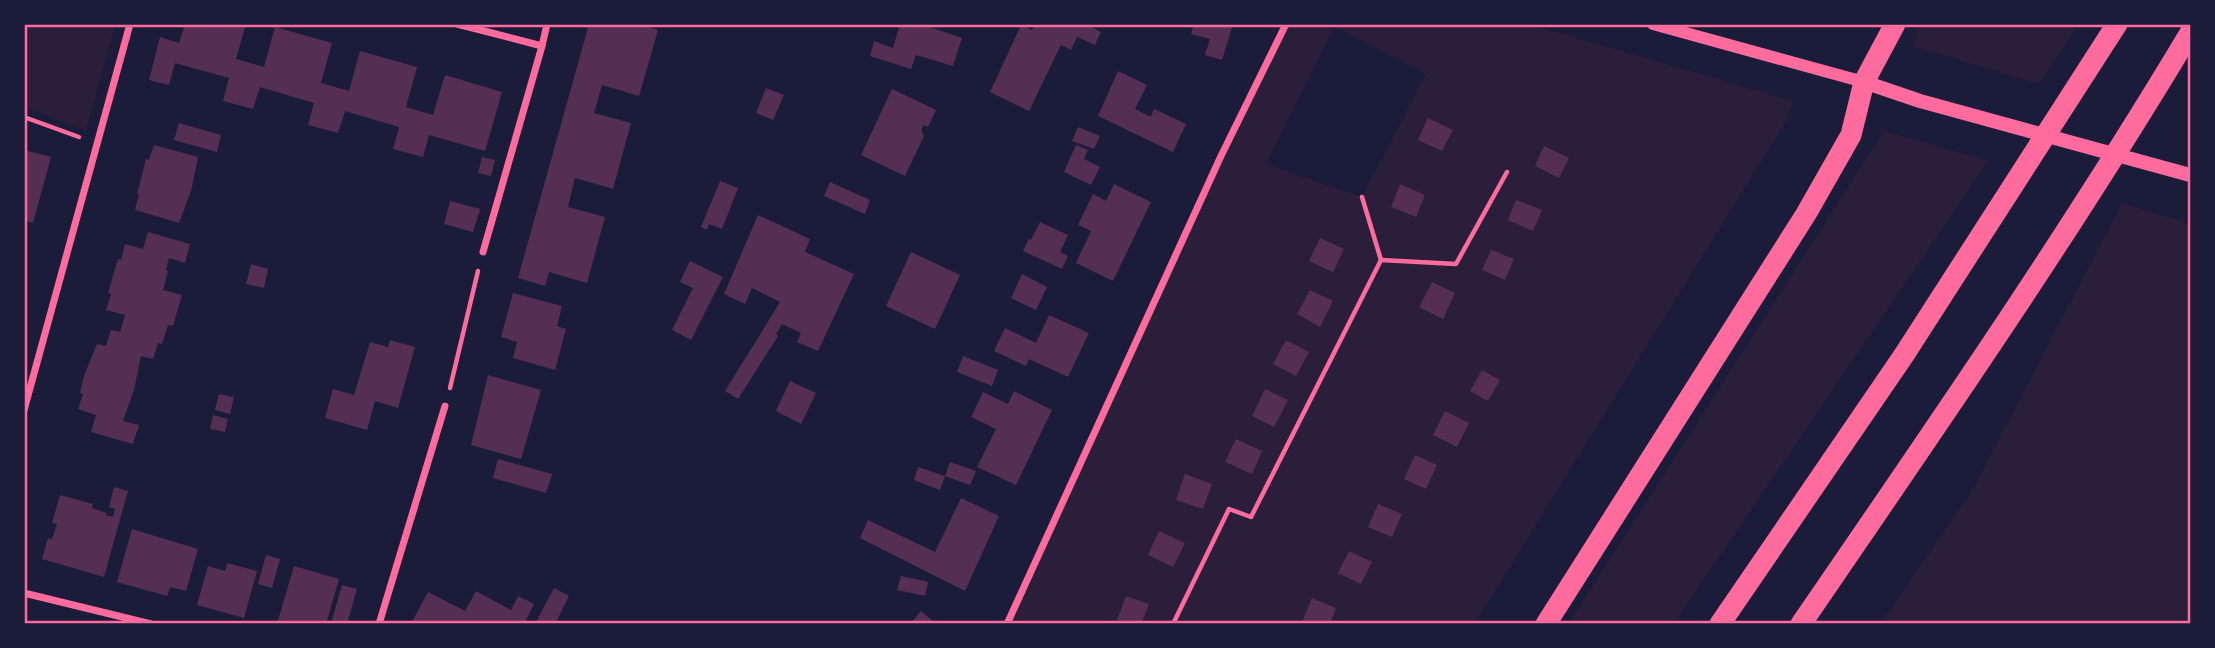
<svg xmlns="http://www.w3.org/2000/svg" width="2215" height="648" font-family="Cabin,sans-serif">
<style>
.green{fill:#2a1e3b;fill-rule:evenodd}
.building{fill:#542f53}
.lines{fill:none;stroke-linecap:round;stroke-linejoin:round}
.path{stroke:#ff6b9d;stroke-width:4.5}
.minor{stroke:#ff6b9d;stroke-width:7}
.tertiary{stroke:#ff6b9d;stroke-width:12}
.secondary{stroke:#ff6b9d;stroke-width:14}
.motorway{stroke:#ff6b9d;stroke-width:21}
.neatline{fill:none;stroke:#ff6b9d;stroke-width:2.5}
</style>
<rect width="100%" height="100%" fill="#1b1b3a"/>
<g class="green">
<path d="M24,25H115L86,131L25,107Z"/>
<path d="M1286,25H1532L1793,101L1786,121L1475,623L1007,624ZM1334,26L1426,74L1362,197L1266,164Z"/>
<path d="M1920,25V24L2078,25L2039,84L1913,46Z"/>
<path d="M1884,131L1988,161L1674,623H1569Z"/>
<path d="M2122,203L2190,224V623H1881L1973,489Z"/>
</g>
<g class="building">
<path d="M185,24H246L236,59L264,67L275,27L332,43L321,83L349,91L360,51L417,67L406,107L433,115L445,75L502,92L485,151L429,135L423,157L393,149L399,127L345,111L338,133L308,125L314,103L260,87L253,109L223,101L229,78L175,63L169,85L149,80L160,37L179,43Z"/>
<path d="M589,24H639L658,30L639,96L602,85L594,113L631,123L613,189L575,178L568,207L605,217L587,283L549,272L545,286L518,278Z"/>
<path d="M900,24H920L962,38L953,66L916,55L911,69L870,56L874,41L893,48Z"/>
<path d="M1035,24H1086L1101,32L1095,45L1077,37L1071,50L1061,45L1029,111L990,92L1021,25L1032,30Z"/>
<path d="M1194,24H1233L1222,60L1205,55L1210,39L1191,34Z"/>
<path d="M1118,71L1147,85L1135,109L1151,117L1154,109L1186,124L1173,152L1098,116Z"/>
<path d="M766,88L784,95L773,120L756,113Z"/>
<path d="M892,89L936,110L928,127L924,125L921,130L924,136L905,176L861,155Z"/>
<path d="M1428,118L1453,130L1442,151L1418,140Z"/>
<path d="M179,123L221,135L217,152L174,140Z"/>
<path d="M1078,127L1100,136L1094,149L1072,141Z"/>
<path d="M154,145L198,157L191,191L179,223L135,210L139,194H137L146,159L149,160Z"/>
<path d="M1076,145L1088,150L1084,159L1100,167L1091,185L1064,172Z"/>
<path d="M1544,146L1569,158L1559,178L1535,166Z"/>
<path d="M24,150L51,157L33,223L24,220Z"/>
<path d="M482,157L495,160L491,176L478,173Z"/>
<path d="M720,181L738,188L722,229L709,224L707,230L701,227Z"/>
<path d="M830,182L870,200L865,214L824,196Z"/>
<path d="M1114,184L1151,202L1113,281L1076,263L1091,231L1078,225L1093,194L1106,201Z"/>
<path d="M1400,184L1425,195L1416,217L1391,207Z"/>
<path d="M1516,200L1542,210L1533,231L1508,220Z"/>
<path d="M450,201L480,209L473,232L444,224Z"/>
<path d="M758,215L810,239L805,252L854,274L818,351L797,342L801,333L782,324L776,334L778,336L738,399L725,391L780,302L752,288L745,304L724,294Z"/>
<path d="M1040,222L1068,235L1060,252L1068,256L1062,269L1023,251L1029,238L1031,240Z"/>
<path d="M148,232L190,244L185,263L169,258L166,270L168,271L163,290L182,295L173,326L168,325L162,344L158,343L153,359L141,356L134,390L123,421L139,425L133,444L91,432L96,415L78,409L83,394L80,393L84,376L97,344L106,346L111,330L120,332L125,315L106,310L111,294L108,293L118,259L121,260L125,244L143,249Z"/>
<path d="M1320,238L1344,249L1333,272L1309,261Z"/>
<path d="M1491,250L1514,259L1505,280L1482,270Z"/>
<path d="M911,252L960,275L935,329L886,306Z"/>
<path d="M690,261L723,277L691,340L672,330L693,288L680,282Z"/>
<path d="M251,264L268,269L264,288L246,284Z"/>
<path d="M1022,274L1047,287L1036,310L1011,298Z"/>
<path d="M1432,282L1455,293L1443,319L1419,307Z"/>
<path d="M1310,290L1333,301L1320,327L1297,314Z"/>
<path d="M513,293L562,306L557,326L566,329L555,370L513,358L517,342L501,337Z"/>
<path d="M1049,315L1089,333L1068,377L1029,359L1026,366L994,351L1005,328L1036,343Z"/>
<path d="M390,340L415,347L398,408L375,401L367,430L325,418L333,389L354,395L370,342L388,347Z"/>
<path d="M1286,340L1309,352L1296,376L1273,364Z"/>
<path d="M963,356L998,370L992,386L957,372Z"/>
<path d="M1482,370L1500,380L1488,401L1470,391Z"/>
<path d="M488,375L541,390L521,459L471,445Z"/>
<path d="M790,381L816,393L801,424L776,411Z"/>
<path d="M1265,389L1288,400L1274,427L1252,416Z"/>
<path d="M1014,391L1052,410L1016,485L977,467L996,429L971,417L983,392L1008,404Z"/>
<path d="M219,394L234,397L230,414L215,410Z"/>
<path d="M1445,411L1469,423L1457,447L1433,435Z"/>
<path d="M213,415L228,419L225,432L210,429Z"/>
<path d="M1236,439L1262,451L1252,474L1225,462Z"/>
<path d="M1415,455L1437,465L1426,489L1404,479Z"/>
<path d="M498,459L552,474L546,493L493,478Z"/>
<path d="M950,462L976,471L970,485L945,476Z"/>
<path d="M918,467L945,476L940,490L914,480Z"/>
<path d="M1185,474L1212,484L1203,509L1176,500Z"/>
<path d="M114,487L128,491L104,577L42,559L48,538L52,539L57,524L52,523L60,495L93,504L92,508L107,513L106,515L113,517L115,509L109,507Z"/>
<path d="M961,498L999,516L965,591L860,538L868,520L935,552Z"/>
<path d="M1378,504L1402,514L1392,537L1368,527Z"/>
<path d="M132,529L198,549L186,591L170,587L167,596L117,582Z"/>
<path d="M1159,531L1185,543L1173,567L1148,555Z"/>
<path d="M1349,551L1372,562L1361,584L1338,573Z"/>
<path d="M266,555L280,559L272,588L258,584Z"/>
<path d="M227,563L257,571L244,618L197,605L208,566L225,571Z"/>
<path d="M294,566L339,579L326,624H277Z"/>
<path d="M901,576L928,582L925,596L897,590Z"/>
<path d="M342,585L357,589L347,624L332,620Z"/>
<path d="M554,588L569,596L555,624H535Z"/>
<path d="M476,591L511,610L518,596L534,604L524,624H411L428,592L465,611Z"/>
<path d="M1126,596L1149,604L1141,624H1127L1117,620Z"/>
<path d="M1312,598L1336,608L1330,624L1302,622Z"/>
<path d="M921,611L934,622L933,624H910Z"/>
</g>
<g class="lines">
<g class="path">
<path d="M24,117L79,137"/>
<path d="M1381,260L1456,264L1507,172"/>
<path d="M450,388L478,271"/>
<path d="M1173,624L1229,509L1251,517L1381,260L1362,197"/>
</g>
<g class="minor">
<path d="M457,24L542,46L483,252"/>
<path d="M542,46L547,24"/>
<path d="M24,410L130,24"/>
<path d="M24,593L151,624"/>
<path d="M379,624L445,406"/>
<path d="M1007,624L1221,156L1286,24"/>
</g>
<path class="tertiary" d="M1653,24L1864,82"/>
<path class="secondary" d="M1864,82L1920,101L2190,175"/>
<g class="motorway">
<path d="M1546,624L1806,214L1851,135L1864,82L1895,24"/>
<path d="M1720,624L1904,355L2117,24"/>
<path d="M1801,624C1934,430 2069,235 2190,33"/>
</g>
</g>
<rect width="2215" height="648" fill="none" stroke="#1b1b3a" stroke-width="52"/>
<rect x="26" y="26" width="2163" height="596" class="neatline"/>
</svg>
